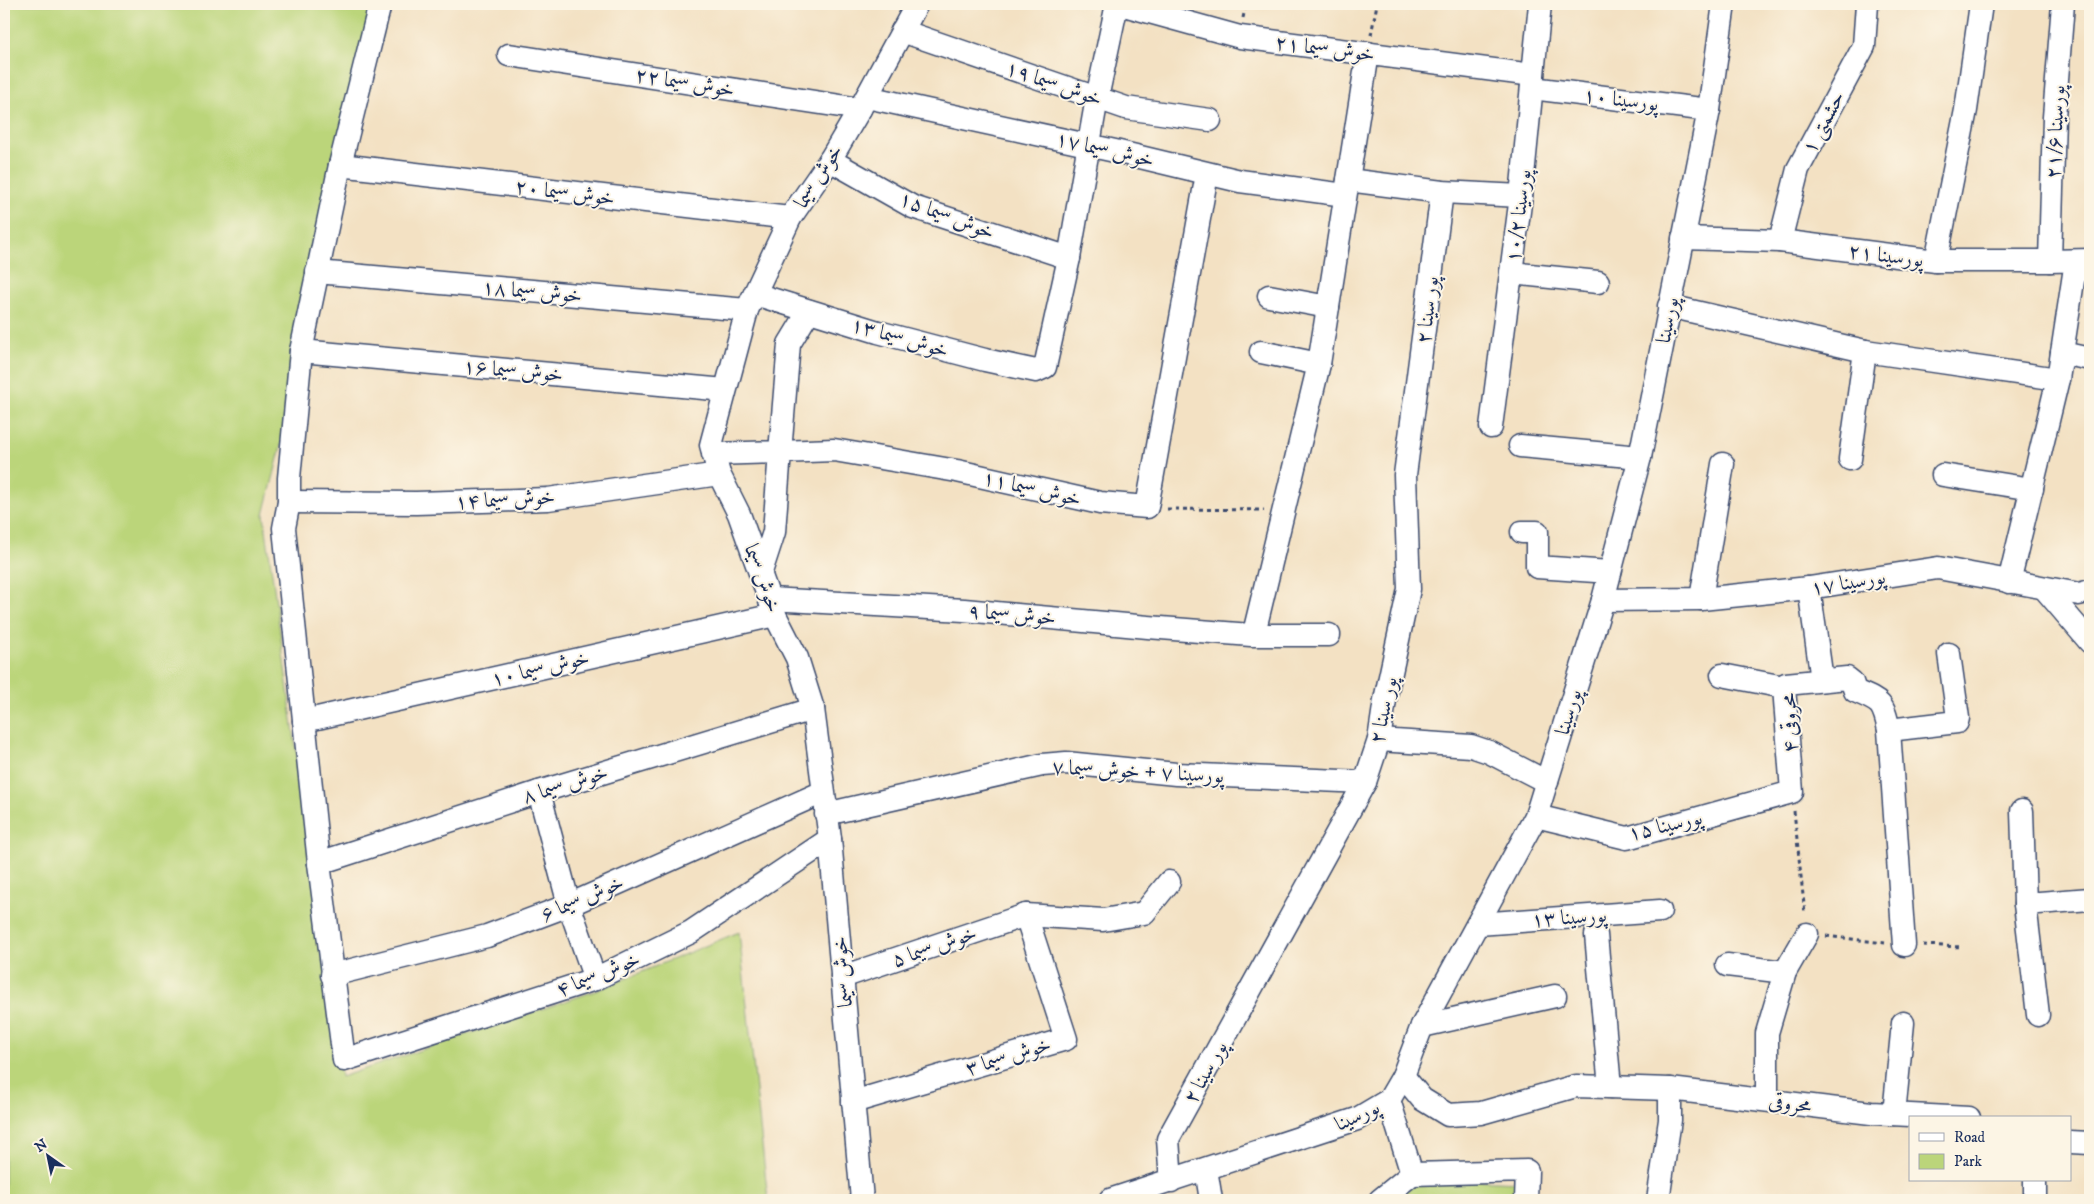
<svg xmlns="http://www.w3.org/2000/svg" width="2094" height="1204" font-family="'IM FELL DW Pica',Amiri,serif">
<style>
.green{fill:#bbd57a;stroke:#6b826c}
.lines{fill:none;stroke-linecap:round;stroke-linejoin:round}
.minor-casing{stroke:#3b4a6d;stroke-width:25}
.path{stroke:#3b4a6d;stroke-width:3;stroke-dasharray:4 4;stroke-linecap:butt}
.minor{stroke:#fff;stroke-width:22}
.labels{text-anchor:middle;stroke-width:4;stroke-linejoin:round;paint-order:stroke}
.street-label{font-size:21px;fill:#1b2f5e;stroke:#fcf5e5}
</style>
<rect width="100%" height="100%" fill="#fcf5e5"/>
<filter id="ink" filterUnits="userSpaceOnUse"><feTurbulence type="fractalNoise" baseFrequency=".02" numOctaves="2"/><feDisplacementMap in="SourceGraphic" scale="10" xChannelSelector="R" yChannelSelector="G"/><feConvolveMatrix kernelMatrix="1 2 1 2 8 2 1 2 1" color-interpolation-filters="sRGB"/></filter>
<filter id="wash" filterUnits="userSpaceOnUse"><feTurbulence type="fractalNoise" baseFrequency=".0096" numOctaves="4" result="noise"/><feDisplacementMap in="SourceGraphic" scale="20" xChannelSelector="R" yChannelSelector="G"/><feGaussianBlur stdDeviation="1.12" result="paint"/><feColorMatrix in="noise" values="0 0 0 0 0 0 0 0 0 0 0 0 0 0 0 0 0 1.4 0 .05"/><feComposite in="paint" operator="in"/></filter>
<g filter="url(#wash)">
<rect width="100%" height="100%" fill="#f3e1c3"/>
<g class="green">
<path d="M4,4H390L264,515L341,1077L598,990L739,932L768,1200H4Z"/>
<path d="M1428,1178L1518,1182L1517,1200H1396L1397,1196Z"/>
</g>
</g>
<g filter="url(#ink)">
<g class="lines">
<g class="minor-casing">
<g id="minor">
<path d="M380,4L340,165L301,351L289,478V502L284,528L319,863L344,1060L595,979L691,932L830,839"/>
<path d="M1120,4L1240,37L1533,75"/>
<path d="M902,31L1126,108L1210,120"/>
<path d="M509,55L860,109"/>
<path d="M1532,88L1709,110"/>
<path d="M867,97L1115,151L1240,181L1345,195"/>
<path d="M830,160L913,207L1069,258"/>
<path d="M340,165L790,218"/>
<path d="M1348,180L1442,192L1521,196"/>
<path d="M1683,238L1780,241L1936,261H2050L2090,260"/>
<path d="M1780,241L1798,169L1864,46L1867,4"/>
<path d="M1936,261L1966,110L1981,4"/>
<path d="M2050,261L2054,117L2063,4"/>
<path d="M317,272L747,310"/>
<path d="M1511,273L1598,282"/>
<path d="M755,294L878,332L985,360L1036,371L1045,367L1069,258L1097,98L1117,4"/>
<path d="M1269,296L1328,307"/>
<path d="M1669,306L1865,351L2058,379"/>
<path d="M301,351L725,390"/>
<path d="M1261,352L1319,364"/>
<path d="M2062,353L2090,359"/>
<path d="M1491,427L1521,196L1540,4"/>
<path d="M1520,446L1640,457"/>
<path d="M713,454L780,452L789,344L809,311"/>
<path d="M1850,459L1865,351"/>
<path d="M1943,475L2032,489"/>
<path d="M289,502L416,503L548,499L719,474"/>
<path d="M1522,532H1537V567L1610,572"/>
<path d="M761,572L774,532L780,452L834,450L957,471L1100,503L1147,507L1207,174"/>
<path d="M2009,582L2058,379L2076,261"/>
<path d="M1809,588L1822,680"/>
<path d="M2044,588L2090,642"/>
<path d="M770,599L964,610L1148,627L1251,635H1329"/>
<path d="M1701,599L1723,464"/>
<path d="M1603,600L1701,599L1809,588L1938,568L2079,594L2090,591"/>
<path d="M1254,633L1319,364L1368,53"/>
<path d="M1722,675L1784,687"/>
<path d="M304,721L775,615"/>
<path d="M1889,730L1957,722L1958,718L1949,654"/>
<path d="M1379,740L1471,746L1489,752L1547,782"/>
<path d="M539,792L569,905L595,979"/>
<path d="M2022,811L2025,904L2038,1015"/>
<path d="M826,814L1042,765L1066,763L1176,774L1365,782"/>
<path d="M1536,816L1627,838L1792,792L1784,687L1786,684L1847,678L1852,682L1855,691C1881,702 1883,702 1889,730L1904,945"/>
<path d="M319,863L539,792L813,709"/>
<path d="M2025,904L2090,899"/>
<path d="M1478,924L1660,911"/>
<path d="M1596,935L1610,1087"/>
<path d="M1727,965L1785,972"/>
<path d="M332,975L487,936L569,905L823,792"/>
<path d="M842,977L1026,915L1103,920L1144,913L1169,882"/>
<path d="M1422,1026L1555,996"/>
<path d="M1403,1076L1422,1099L1448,1115L1481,1113L1576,1086L1670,1089L1871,1113L1969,1118"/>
<path d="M1389,1100L1412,1174"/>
<path d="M1767,1100V1033L1785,972L1807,934"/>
<path d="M853,1102L1066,1039L1026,915"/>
<path d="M1894,1114L1903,1023"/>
<path d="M2070,1142L2090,1143"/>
<path d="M1206,1169L1211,1200"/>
<path d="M1412,1174L1527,1171L1526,1200"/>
<path d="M2035,1180V1200"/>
<path d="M1171,1181L1168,1139L1365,782L1379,740L1385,700L1409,589L1405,475L1442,192"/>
<path d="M862,1200L830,839L813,709L797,658L775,615L739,514L719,474L711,445L747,310L790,218L830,160L860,109L917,4"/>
<path d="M1110,1200L1357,1119L1389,1100L1403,1076L1422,1026L1536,816L1603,600L1640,457L1709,110L1724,4"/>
<path d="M1380,1200L1412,1174"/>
<path d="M1658,1200L1670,1120V1089"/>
</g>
</g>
<g class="path">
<path d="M1243,18L1246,4"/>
<path d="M1371,35L1377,4"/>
<path d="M1167,509L1264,510"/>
<path d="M1794,811L1805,914"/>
<path d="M1826,936L1885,943"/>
<path d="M1923,945L1962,947"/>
</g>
<use href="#minor" class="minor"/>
</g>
</g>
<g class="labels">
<g class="street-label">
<text transform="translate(1325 48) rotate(7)" y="7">خوش سیما ۲۱</text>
<text transform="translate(685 82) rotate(9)" y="7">خوش سیما ۲۲</text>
<text transform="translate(1054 83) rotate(19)" y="7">خوش سیما ۱۹</text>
<text transform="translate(1621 99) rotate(7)" y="7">پورسینا ۱۰</text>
<text transform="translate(1823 122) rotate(-62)" y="7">حشمتی ۱</text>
<text transform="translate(2055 132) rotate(-87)" y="7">پورسینا ۲۱/۶</text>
<text transform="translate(1105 149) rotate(13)" y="7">خوش سیما ۱۷</text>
<text transform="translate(818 176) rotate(-57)" y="7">خوش سیما</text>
<text transform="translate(565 192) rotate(7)" y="7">خوش سیما ۲۰</text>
<text transform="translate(947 215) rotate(21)" y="7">خوش سیما ۱۵</text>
<text transform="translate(1518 216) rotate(-83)" y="7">پورسینا ۱۰/۲</text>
<text transform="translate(1886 255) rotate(7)" y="7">پورسینا ۲۱</text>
<text transform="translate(532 291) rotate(5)" y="7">خوش سیما ۱۸</text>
<text transform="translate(1427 310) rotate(-83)" y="7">پور سینا ۲</text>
<text transform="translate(1667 320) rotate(-79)" y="7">پورسینا</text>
<text transform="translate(900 337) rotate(16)" y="7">خوش سیما ۱۳</text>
<text transform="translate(513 370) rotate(5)" y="7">خوش سیما ۱۶</text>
<text transform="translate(1032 488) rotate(13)" y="7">خوش سیما ۱۱</text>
<text transform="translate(505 499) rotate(-3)" y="7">خوش سیما ۱۴</text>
<text transform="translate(763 578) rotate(70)" y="7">خوش سیما</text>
<text transform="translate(1848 582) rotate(-9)" y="7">پورسینا ۱۷</text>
<text transform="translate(1012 614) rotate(5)" y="7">خوش سیما ۹</text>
<text transform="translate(540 668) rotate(-13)" y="7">خوش سیما ۱۰</text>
<text transform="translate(1383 710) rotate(-78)" y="7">پور سینا ۲</text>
<text transform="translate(1568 712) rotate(-73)" y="7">پورسینا</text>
<text transform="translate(1789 723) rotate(-92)" y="7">محروقی ۴</text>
<text transform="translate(1138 771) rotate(3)" y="7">پورسینا ۷ + خوش سیما ۷</text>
<text transform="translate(565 784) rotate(-17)" y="7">خوش سیما ۸</text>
<text transform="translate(1665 825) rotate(-13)" y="7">پورسینا ۱۵</text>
<text transform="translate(582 898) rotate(-23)" y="7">خوش سیما ۶</text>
<text transform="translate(1569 917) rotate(-4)" y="7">پورسینا ۱۳</text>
<text transform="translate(934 946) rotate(-19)" y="7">خوش سیما ۵</text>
<text transform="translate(842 972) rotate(-95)" y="7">خوش سیما</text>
<text transform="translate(598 974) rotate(-22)" y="7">خوش سیما ۴</text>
<text transform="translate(1008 1056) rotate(-17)" y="7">خوش سیما ۳</text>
<text transform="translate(1205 1072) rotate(-61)" y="7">پور سینا ۲</text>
<text transform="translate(1790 1103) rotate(7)" y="7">محروقی</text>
<text transform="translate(1357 1115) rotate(-25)" y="7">پورسینا</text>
</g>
</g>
<rect width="2094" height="1204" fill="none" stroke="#fcf5e5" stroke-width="20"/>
<rect x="1909" y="1116" width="162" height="65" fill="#fcf5e5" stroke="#a2a6af"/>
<rect x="1919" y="1133" width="25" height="8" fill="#ffffff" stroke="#a2a6af"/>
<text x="1954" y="1142" font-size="15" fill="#1b2f5e">Road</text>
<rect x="1919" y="1154" width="25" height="15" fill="#bbd57a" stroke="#a2a6af"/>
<text x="1954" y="1166" font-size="15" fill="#1b2f5e">Park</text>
<g transform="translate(48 1156) rotate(327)" stroke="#fcf5e5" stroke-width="4" paint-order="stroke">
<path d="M0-4L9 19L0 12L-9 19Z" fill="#1b2f5e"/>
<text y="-8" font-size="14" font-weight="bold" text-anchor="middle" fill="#1b2f5e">N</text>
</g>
</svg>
